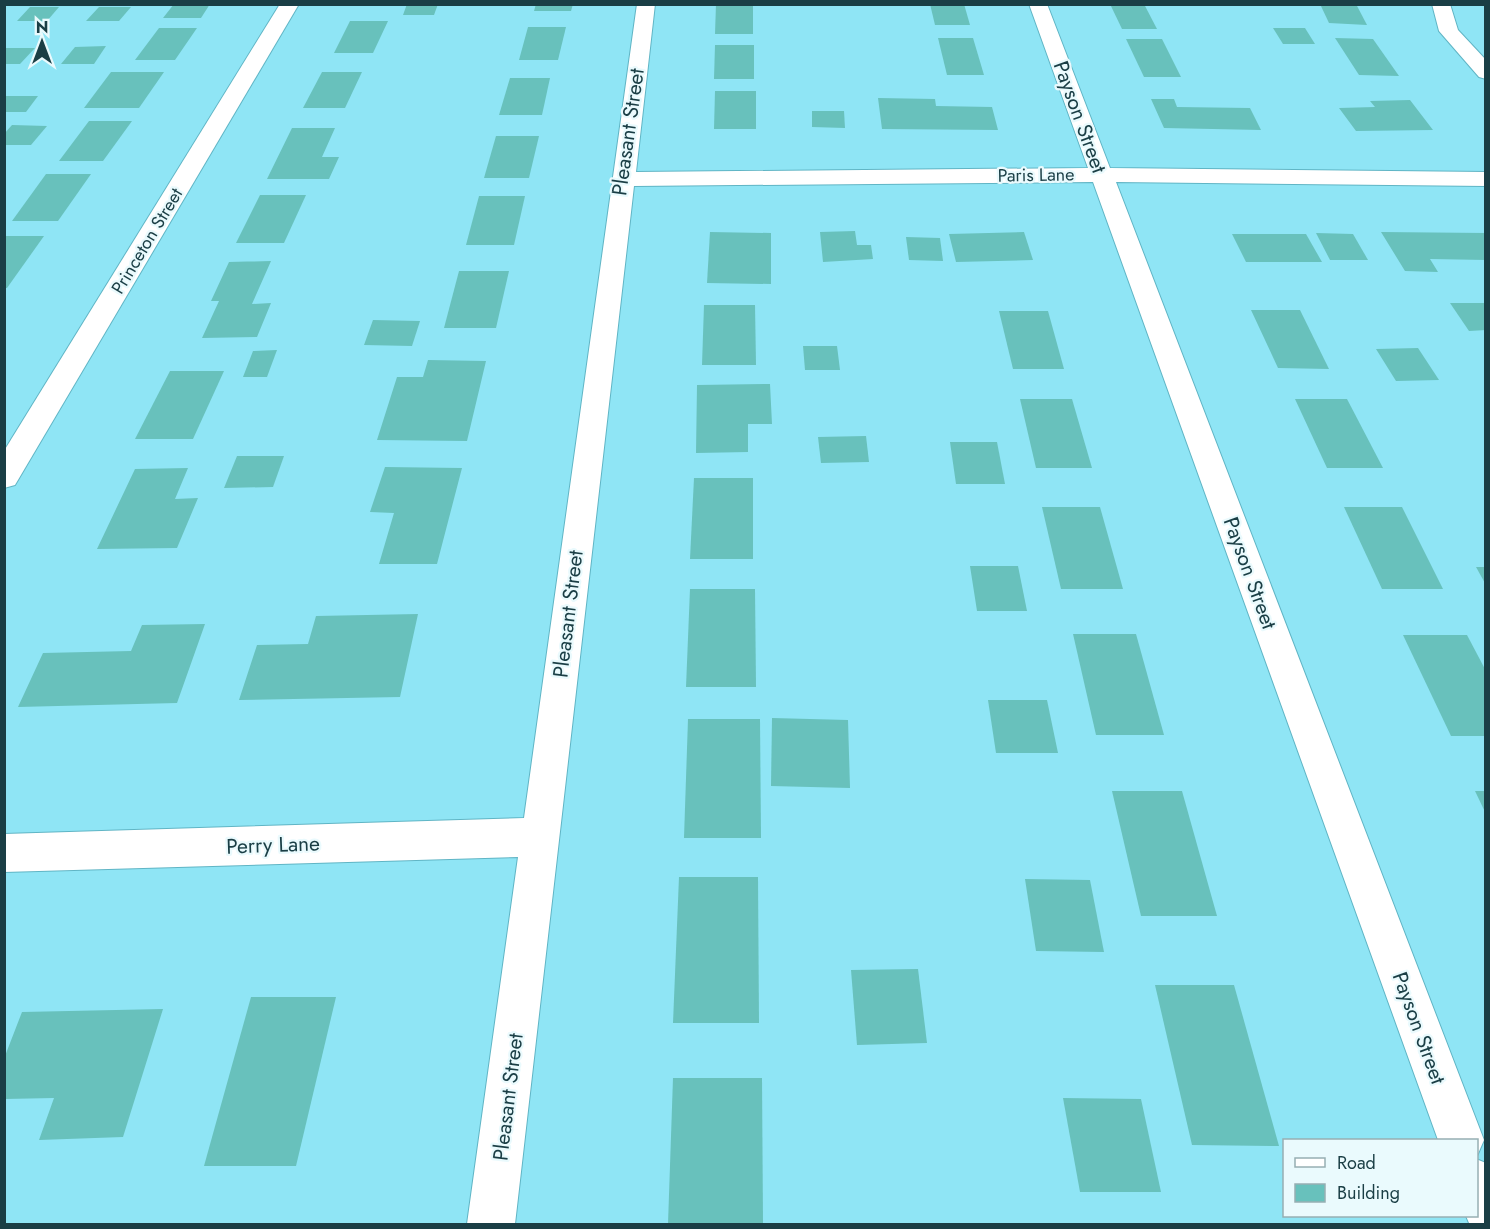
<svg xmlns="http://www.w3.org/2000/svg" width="1490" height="1229" font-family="Jost,sans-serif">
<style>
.building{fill:#68c1bc}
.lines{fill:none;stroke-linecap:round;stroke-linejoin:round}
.street-casing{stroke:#60b5c5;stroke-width:2}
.street{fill:#fff;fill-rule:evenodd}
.labels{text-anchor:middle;stroke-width:4.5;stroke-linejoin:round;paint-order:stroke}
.far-street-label{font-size:18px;fill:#1a3e45;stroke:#eafafd}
.street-label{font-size:21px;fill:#1a3e45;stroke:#eafafd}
</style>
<rect width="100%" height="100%" fill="#8fe5f5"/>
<g class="building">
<path d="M174,4H210L201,18H163Z"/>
<path d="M407,4H438L434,15H403Z"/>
<path d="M536,4H573L571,11H534Z"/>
<path d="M716,4H753V34H715Z"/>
<path d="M930,4H964L970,25H935Z"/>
<path d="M1110,4H1144L1157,29H1122Z"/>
<path d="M1320,4H1356L1367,25L1329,23Z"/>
<path d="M30,7H59L47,21H17Z"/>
<path d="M99,7H131L119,21H86Z"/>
<path d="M350,21H388L373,53H334Z"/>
<path d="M528,27H566L558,60H519Z"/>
<path d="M159,28H197L175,60H135Z"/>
<path d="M1273,28H1305L1315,44H1283Z"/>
<path d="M938,38H973L984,75H947Z"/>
<path d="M1335,38L1373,39L1399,76L1359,75Z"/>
<path d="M1126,39H1162L1181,77H1144Z"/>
<path d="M715,45H754V79H714Z"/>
<path d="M106,46L94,64H61L75,47Z"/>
<path d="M4,48H35L20,64H4Z"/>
<path d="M111,72H164L139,108H84Z"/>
<path d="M322,72H362L345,108H303Z"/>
<path d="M510,78H550L542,115H499Z"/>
<path d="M715,91H756V129H714Z"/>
<path d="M6,96H38L26,112H4Z"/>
<path d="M878,98L935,99L936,106L992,107L998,130L882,129Z"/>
<path d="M1151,99H1174L1177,107L1250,108L1261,130L1164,128Z"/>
<path d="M1410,100L1433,130L1356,131L1339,108L1375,107L1370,101Z"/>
<path d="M812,111H844L845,128L812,127Z"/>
<path d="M89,121H132L103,161H59Z"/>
<path d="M12,125L47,126L31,145H4V134Z"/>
<path d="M292,128H335L322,157H339L329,179H267Z"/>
<path d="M496,136H539L529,178H484Z"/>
<path d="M46,174H91L58,221H12Z"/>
<path d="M260,195H306L284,243H236Z"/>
<path d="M479,196H525L514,245H466Z"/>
<path d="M855,231L857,245H871L873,259L823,262L820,232Z"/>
<path d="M710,232L771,233V284L707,283Z"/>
<path d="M1024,232L1033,260L956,262L949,234Z"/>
<path d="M1381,232L1486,233V260L1430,259L1438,272L1405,271Z"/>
<path d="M1316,233L1353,234L1368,260H1330Z"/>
<path d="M1232,234H1306L1322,262H1246Z"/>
<path d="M4,236H44L7,288H4Z"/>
<path d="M906,237L940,238L943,261L909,260Z"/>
<path d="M271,261L252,304L271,303L257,337L202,338L219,301H211L229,262Z"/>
<path d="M459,271H509L496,328H444Z"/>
<path d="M1450,303H1486V330L1469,331Z"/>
<path d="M704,305H755L756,365H702Z"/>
<path d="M1251,310H1300L1329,369L1278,368Z"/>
<path d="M999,311H1048L1064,369H1013Z"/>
<path d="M373,320L420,321L412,346L364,345Z"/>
<path d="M803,346H837L840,370H805Z"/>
<path d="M1418,348L1439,380L1396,381L1376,349Z"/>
<path d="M277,350L267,377H243L253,351Z"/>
<path d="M428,360L486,361L467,441L377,440L397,377H423Z"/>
<path d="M170,371H224L193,439H135Z"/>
<path d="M770,384L772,424H748V452L696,453L697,385Z"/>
<path d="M1020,399H1072L1092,468H1036Z"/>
<path d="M1295,399H1347L1383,468H1327Z"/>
<path d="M866,436L869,462L821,463L818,437Z"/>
<path d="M950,442H997L1005,484H956Z"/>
<path d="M237,456H284L273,487L224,488Z"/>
<path d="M385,467L462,468L437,564H379L394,513L370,512Z"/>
<path d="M188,468L175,499L198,498L177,548L97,549L135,469Z"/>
<path d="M694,478H753V559H690Z"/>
<path d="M1042,507H1100L1123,589H1061Z"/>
<path d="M1344,507H1402L1443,589H1382Z"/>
<path d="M970,566H1018L1027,611H977Z"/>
<path d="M1476,567H1486V585Z"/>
<path d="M690,589H755L756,687H686Z"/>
<path d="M418,614L400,697L239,700L257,645L308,644L316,616Z"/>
<path d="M205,624L177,703L18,707L43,653L131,651L142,625Z"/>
<path d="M1073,634H1136L1164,735H1096Z"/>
<path d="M1403,635H1467L1486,671V736H1451Z"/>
<path d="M988,700H1047L1058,753H996Z"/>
<path d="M772,718L848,720L850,788L771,786Z"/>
<path d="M688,719H760L761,838H684Z"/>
<path d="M1112,791H1182L1217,916H1141Z"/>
<path d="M1475,791H1486V814Z"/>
<path d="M679,877H758L759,1023H673Z"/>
<path d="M1025,879L1090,880L1104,952L1036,951Z"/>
<path d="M918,969L927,1043L857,1045L851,970Z"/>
<path d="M1155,985H1234L1279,1146L1192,1145Z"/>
<path d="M251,997H336L296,1166H204Z"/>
<path d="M163,1009L123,1137L39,1140L54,1098L5,1099V1056L22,1012Z"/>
<path d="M673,1078H762L763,1224H668Z"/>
<path d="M1063,1098L1141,1099L1161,1192H1080Z"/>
</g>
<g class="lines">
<g class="street-casing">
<g id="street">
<path d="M280,4H299L15,485L4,488V451Z"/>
<path d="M637,4H655L636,172L1088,168L1029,4H1047L1110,168L1486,172V186L1116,182L1484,1140L1477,1156L1476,1140H1438L1093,182L634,186L515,1224H467L518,857L4,872V834L524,818Z"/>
<path d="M1432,4H1450L1458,30L1486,60V79L1479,77L1439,31Z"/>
<path d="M1476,1159L1486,1163V1224L1469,1223L1466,1216H1476Z"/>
</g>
</g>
<use href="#street" class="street"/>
</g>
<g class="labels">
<g class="far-street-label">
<text transform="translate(1036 175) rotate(-1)" y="6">Paris Lane</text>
<text transform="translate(147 241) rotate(-59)" y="6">Princeton Street</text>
</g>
<g class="street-label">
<text transform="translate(1080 117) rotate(70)" y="7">Payson Street</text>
<text transform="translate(628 132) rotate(-82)" y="7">Pleasant Street</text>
<text transform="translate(1250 573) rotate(70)" y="7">Payson Street</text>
<text transform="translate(568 614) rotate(-83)" y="7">Pleasant Street</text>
<text transform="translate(273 845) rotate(-2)" y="7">Perry Lane</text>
<text transform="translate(1419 1028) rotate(70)" y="7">Payson Street</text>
<text transform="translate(508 1097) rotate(-83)" y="7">Pleasant Street</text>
</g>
</g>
<rect width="1490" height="1229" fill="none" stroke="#1a3e45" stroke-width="12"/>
<rect x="1283" y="1139" width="195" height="78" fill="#eafafd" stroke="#97afb3" stroke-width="1.5"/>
<rect x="1295" y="1158" width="30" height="9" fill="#ffffff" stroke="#97afb3" stroke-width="1.5"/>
<text x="1337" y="1169" font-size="18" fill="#1a3e45">Road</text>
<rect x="1295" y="1184" width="30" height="18" fill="#68c1bc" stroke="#97afb3" stroke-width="1.5"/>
<text x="1337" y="1199" font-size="18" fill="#1a3e45">Building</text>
<g transform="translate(42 42)" stroke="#eafafd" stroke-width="4.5" paint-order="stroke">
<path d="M0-4.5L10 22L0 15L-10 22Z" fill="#1a3e45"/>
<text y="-9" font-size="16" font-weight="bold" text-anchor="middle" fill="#1a3e45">N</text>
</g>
</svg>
